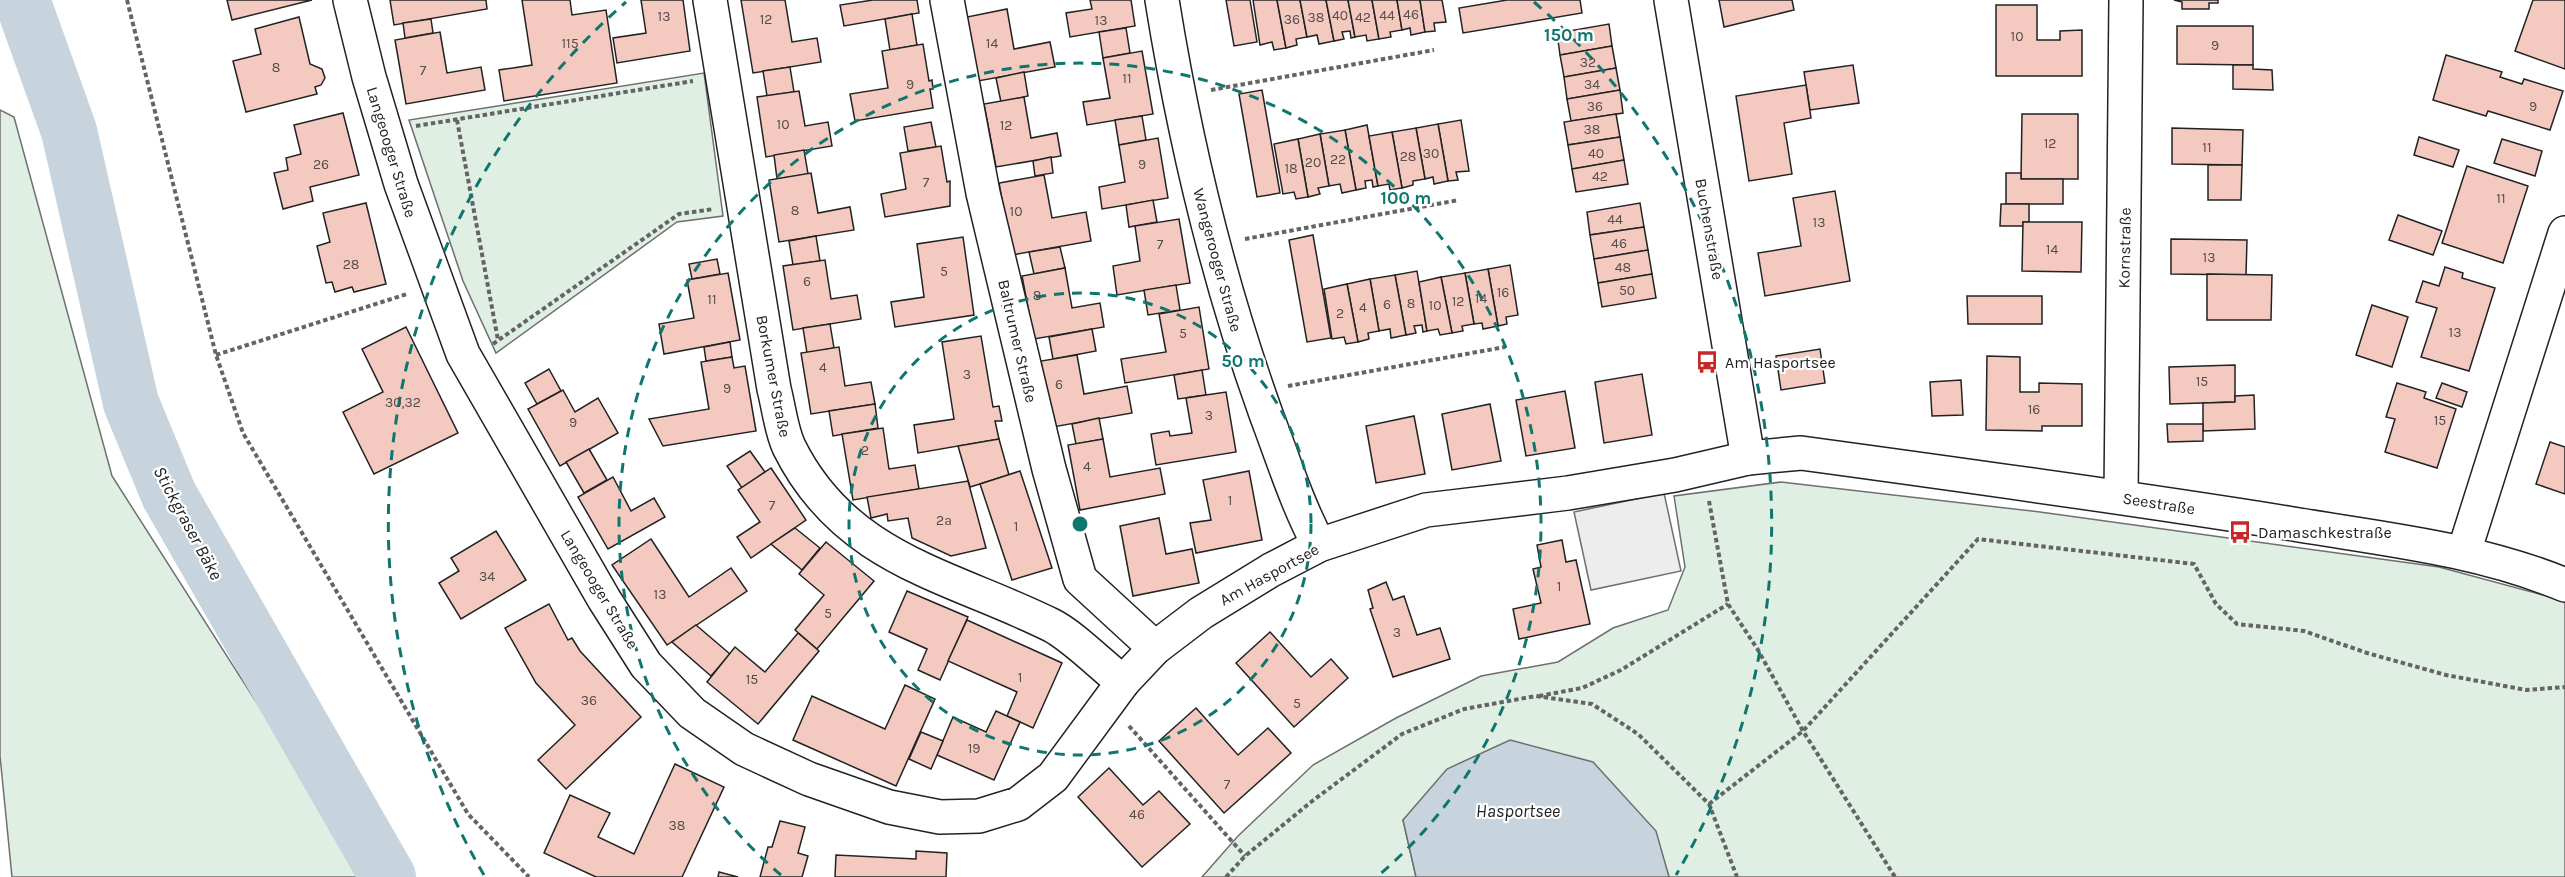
<svg xmlns="http://www.w3.org/2000/svg" width="2565" height="877" font-family="Karla,sans-serif">
<style>
.green{fill:#e0efe3;stroke:#6f6f6f;stroke-width:1.5}
.parking{fill:#ededed;stroke:#6f6f6f;stroke-width:1.5}
.water{fill:#c7d3dd;stroke:#6f6f6f;stroke-width:1.5}
.lines{fill:none;stroke-linecap:round;stroke-linejoin:round}
.stream{stroke:#c7d3dd;stroke-width:9}
.river{stroke:#c7d3dd;stroke-width:56}
.building{fill:#f3c9c0;stroke:#222;stroke-width:1.5}
.minor-casing{stroke:#222;stroke-width:36}
.path{stroke:#646464;stroke-width:4;stroke-dasharray:4.5 3;stroke-linecap:butt}
.minor{stroke:#fff;stroke-width:33}
.ring{fill:none;stroke:#0f766e;stroke-width:3;stroke-dasharray:10 8}
.labels{text-anchor:middle;stroke-width:4.5;stroke-linejoin:round;paint-order:stroke}
.number-label{font-size:14px;fill:#564c4a}
.street-label{font-size:16px;fill:#222;stroke:#fff}
.poi-label{font-size:16px;fill:#222;stroke:#fff;text-anchor:start}
.water-label{font-size:18px;font-style:italic;fill:#222;stroke:#fff}
.centre{fill:#0f766e;stroke:#fff;stroke-width:3}
.ring-label{font-size:18px;text-anchor:middle;font-weight:bold;fill:#0f766e;stroke:#fff;stroke-width:4.5;stroke-linejoin:round;paint-order:stroke}
</style>
<rect width="100%" height="100%" fill="#fff"/>
<g class="green">
<path d="M704,73L723,216L677,222L496,353L463,281L409,120Z"/>
<path d="M0,110L14,117L112,476L368,877H12L0,756Z"/>
<path d="M1781,482L2040,512L2439,567L2565,601V877H1669L1655,831L1403,820L1416,877H1202L1238,836L1313,765L1396,718L1481,676L1558,662L1613,628L1668,610L1685,567L1674,496Z"/>
</g>
<path class="parking" d="M1664,493L1681,571L1591,590L1574,512Z"/>
<path class="water" d="M1510,740L1593,762L1656,831L1669,877H1416L1403,820L1447,769Z"/>
<g class="lines">
<path class="stream" d="M0,7L6,0"/>
<path class="river" d="M22,0L69,131L131,403L169,495L388,877"/>
</g>
<g class="building">
<path d="M227,0H312L232,20Z"/>
<path d="M390,0H486L487,9L394,25Z"/>
<path d="M522,0H570L572,15L606,10L617,83L504,101L499,70L532,65Z"/>
<path d="M641,0H683L690,51L617,63L613,38L646,33Z"/>
<path d="M741,0H785L792,42L817,38L821,62L753,73Z"/>
<path d="M873,0H917L919,13L844,26L840,5Z"/>
<path d="M1090,0H1131L1135,26L1070,37L1066,13L1092,9Z"/>
<path d="M1226,0H1250L1257,42L1234,46Z"/>
<path d="M1253,0H1277L1286,48L1274,50L1272,42L1260,45Z"/>
<path d="M1277,0H1300L1307,37L1296,39L1297,45L1286,48Z"/>
<path d="M1300,0H1326L1334,41L1319,44L1317,35L1307,37Z"/>
<path d="M1326,0H1348L1355,37L1351,38L1350,31L1342,32L1344,39L1334,41Z"/>
<path d="M1348,0H1372L1379,39L1367,41L1366,35L1355,37Z"/>
<path d="M1372,0H1397L1402,30L1390,32L1391,37L1379,39Z"/>
<path d="M1397,0H1420L1425,32L1411,35L1410,28L1402,30Z"/>
<path d="M1420,0H1442L1446,22L1434,23L1435,31L1425,32Z"/>
<path d="M1507,0H1580L1582,13L1463,33L1459,8Z"/>
<path d="M1719,0H1792L1794,10L1724,27Z"/>
<path d="M2174,0H2218V3H2209V9H2182V2Z"/>
<path d="M2533,0H2565V69L2515,51Z"/>
<path d="M1996,5H2037V40H2060V31L2082,30V76H1996Z"/>
<path d="M1007,9L1014,49L1050,42L1055,67L978,81L967,17Z"/>
<path d="M912,14L917,45L890,50L885,19Z"/>
<path d="M299,17L310,64L322,69L325,78L321,85L315,87L317,94L246,112L233,61L261,54L255,29Z"/>
<path d="M431,19L433,33L405,38L403,23Z"/>
<path d="M1609,24L1612,46L1560,55L1557,33Z"/>
<path d="M2177,26H2253V65L2177,64Z"/>
<path d="M1126,28L1130,53L1103,58L1099,32Z"/>
<path d="M440,32L447,73L481,67L485,90L406,104L395,40Z"/>
<path d="M923,44L929,81L932,80L933,89H930L933,108L855,121L850,94L888,88L882,51Z"/>
<path d="M1612,46L1616,68L1564,77L1560,55Z"/>
<path d="M1142,51L1153,114L1087,125L1083,102L1110,98L1103,58Z"/>
<path d="M2446,55L2502,72L2500,77L2522,84L2524,79L2563,91L2550,130L2488,111L2486,116L2433,100Z"/>
<path d="M1853,65L1859,103L1810,110L1804,72Z"/>
<path d="M2233,65H2253V69L2272,70L2273,90L2233,89Z"/>
<path d="M790,67L794,92L767,96L763,71Z"/>
<path d="M1616,68L1620,90L1567,99L1564,77Z"/>
<path d="M1024,72L1028,96L1001,102L996,78Z"/>
<path d="M1806,85L1811,118L1784,123L1792,174L1749,181L1736,96Z"/>
<path d="M1262,90L1280,193L1257,197L1239,94Z"/>
<path d="M1620,90L1623,113L1571,121L1567,99Z"/>
<path d="M799,91L805,126L828,122L832,146L766,157L757,97Z"/>
<path d="M1024,97L1031,138L1057,133L1061,156L996,167L984,104Z"/>
<path d="M343,113L359,175L310,187L313,201L283,209L274,173L288,170L286,158L301,154L294,125Z"/>
<path d="M1616,114L1620,137L1568,145L1564,122Z"/>
<path d="M2022,114H2078V179H2021Z"/>
<path d="M1142,116L1146,140L1119,145L1115,120Z"/>
<path d="M1461,120L1469,171L1456,172L1458,180L1448,181L1438,124Z"/>
<path d="M931,122L936,147L908,151L904,127Z"/>
<path d="M1438,124L1448,181L1434,184L1433,177L1425,179L1416,128Z"/>
<path d="M1367,125L1378,186L1373,187L1372,180L1365,181L1366,188L1356,190L1345,130Z"/>
<path d="M1416,128L1425,179L1413,181V185L1402,188L1392,132Z"/>
<path d="M2172,128L2243,130L2242,165L2172,164Z"/>
<path d="M1345,130L1356,190L1342,193L1340,184L1329,186L1320,134Z"/>
<path d="M1392,132L1402,188L1390,190L1389,184L1378,186L1369,136Z"/>
<path d="M1320,134L1329,186L1318,188L1320,194L1308,197L1298,139Z"/>
<path d="M1620,137L1624,160L1572,169L1568,145Z"/>
<path d="M2419,137L2459,150L2453,167L2414,155Z"/>
<path d="M1158,138L1168,198L1102,209L1099,187L1125,182L1119,145Z"/>
<path d="M1298,139L1308,197L1296,199L1294,192L1283,194L1274,144Z"/>
<path d="M2502,139L2542,151L2535,176L2494,163Z"/>
<path d="M941,146L947,182L950,181V206L885,217L881,194L906,189L900,153Z"/>
<path d="M804,150L808,174L777,179L774,155Z"/>
<path d="M1051,157L1053,173L1035,176L1033,161Z"/>
<path d="M1624,160L1628,184L1576,192L1572,169Z"/>
<path d="M2208,165H2242L2241,200H2208Z"/>
<path d="M2467,166L2528,186L2503,263L2442,243Z"/>
<path d="M811,173L818,213L850,207L854,230L779,242L769,180Z"/>
<path d="M2006,173H2021V179H2063V204H2006Z"/>
<path d="M1044,175L1052,218L1086,212L1091,241L1012,255L999,183Z"/>
<path d="M1835,191L1850,281L1765,296L1758,253L1801,246L1793,198Z"/>
<path d="M1153,200L1157,222L1129,227L1126,205Z"/>
<path d="M366,203L386,284L354,292L352,287L335,292L332,282L326,283L317,246L330,242L323,213Z"/>
<path d="M1640,203L1644,227L1590,235L1587,212Z"/>
<path d="M2001,204H2029V222H2023V226H2000Z"/>
<path d="M2398,215L2442,231L2433,255L2389,240Z"/>
<path d="M1179,219L1190,283L1117,295L1113,266L1140,261L1135,226Z"/>
<path d="M2023,222H2082L2081,272L2022,271Z"/>
<path d="M1644,227L1648,250L1594,259L1590,235Z"/>
<path d="M1313,235L1331,338L1307,342L1289,240Z"/>
<path d="M816,236L820,261L793,265L789,241Z"/>
<path d="M963,237L974,315L895,327L891,302L924,297L917,244Z"/>
<path d="M2171,239L2247,240L2246,275L2171,274Z"/>
<path d="M1060,247L1065,268L1034,274L1029,252Z"/>
<path d="M1648,250L1652,274L1598,283L1594,259Z"/>
<path d="M717,259L720,274L692,279L689,264Z"/>
<path d="M825,260L831,299L857,295L861,319L793,330L783,266Z"/>
<path d="M1510,265L1518,315L1506,317L1507,324L1498,326L1488,269Z"/>
<path d="M2445,267L2463,273L2462,278L2495,288L2469,371L2421,357L2437,308L2416,302L2423,281L2439,286Z"/>
<path d="M1065,268L1072,308L1100,303L1104,327L1034,339L1022,276Z"/>
<path d="M1488,269L1498,326L1483,329L1482,323L1474,324L1465,273Z"/>
<path d="M1417,271L1427,331L1423,332L1422,325L1414,326L1416,333L1406,335L1395,275Z"/>
<path d="M728,273L740,340L664,354L659,324L694,318L687,280Z"/>
<path d="M1465,273L1474,324L1462,326L1463,331L1452,333L1441,277Z"/>
<path d="M1652,274L1656,298L1602,307L1598,283Z"/>
<path d="M2207,274L2272,275L2271,320H2207Z"/>
<path d="M1395,275L1406,335L1391,338L1390,329L1379,331L1370,279Z"/>
<path d="M1441,277L1452,333L1440,335L1438,329L1427,331L1419,282Z"/>
<path d="M1370,279L1379,331L1368,333L1369,339L1358,342L1347,284Z"/>
<path d="M1347,284L1358,342L1346,344L1344,337L1332,339L1324,289Z"/>
<path d="M1176,285L1180,310L1148,315L1144,290Z"/>
<path d="M1967,296H2042V324H1968Z"/>
<path d="M2372,305L2408,317L2392,367L2356,355Z"/>
<path d="M1199,307L1209,369L1125,383L1121,359L1166,352L1159,314Z"/>
<path d="M830,324L834,348L807,353L803,328Z"/>
<path d="M406,327L458,433L374,474L343,412L383,392L362,349Z"/>
<path d="M1092,329L1096,351L1053,359L1049,337Z"/>
<path d="M981,336L993,407L999,406L1002,421H995L999,439L918,453L914,425L954,419L942,342Z"/>
<path d="M730,342L732,357L706,361L704,347Z"/>
<path d="M839,347L845,386L871,382L875,404L811,414L801,353Z"/>
<path d="M1820,349L1825,383L1781,390L1776,356Z"/>
<path d="M1077,355L1084,394L1127,386L1132,413L1053,427L1041,361Z"/>
<path d="M1987,356L2020,357V392H2039V383L2082,384V426H2042V431L1986,430Z"/>
<path d="M732,357L734,368L745,366L756,431L663,446L649,419L709,409L701,362Z"/>
<path d="M2235,365V402L2170,404L2169,367Z"/>
<path d="M549,369L561,391L537,404L525,383Z"/>
<path d="M1202,370L1206,395L1178,399L1174,375Z"/>
<path d="M1642,374L1652,435L1604,443L1595,382Z"/>
<path d="M1961,380L1963,415L1932,416L1930,382Z"/>
<path d="M2397,383L2426,392L2424,398L2456,409L2437,468L2385,452L2395,419L2386,417Z"/>
<path d="M2442,383L2467,392L2462,407L2436,398Z"/>
<path d="M563,390L575,412L598,398L618,433L560,466L528,409Z"/>
<path d="M1565,391L1575,448L1526,456L1516,400Z"/>
<path d="M1226,392L1236,452L1156,465L1151,434L1169,431L1170,436L1192,433L1186,398Z"/>
<path d="M2254,395L2255,429L2203,431V403L2235,402V396Z"/>
<path d="M875,404L878,428L833,436L829,411Z"/>
<path d="M1490,404L1501,461L1452,470L1442,414Z"/>
<path d="M1414,416L1425,474L1376,483L1366,426Z"/>
<path d="M1099,418L1103,439L1076,444L1072,424Z"/>
<path d="M2167,424H2203V441L2168,442Z"/>
<path d="M883,428L889,469L915,465L919,489L853,500L842,434Z"/>
<path d="M999,439L1009,475L970,487L958,446Z"/>
<path d="M1103,439L1110,477L1160,468L1165,494L1080,510L1068,445Z"/>
<path d="M2550,442L2565,447V494L2536,484Z"/>
<path d="M589,449L607,480L584,493L566,462Z"/>
<path d="M750,451L765,472L742,488L727,466Z"/>
<path d="M771,468L806,520L751,558L737,537L760,522L738,490Z"/>
<path d="M1020,471L1052,568L1012,580L980,484Z"/>
<path d="M1249,471L1262,540L1196,553L1190,523L1211,520L1203,480Z"/>
<path d="M613,477L631,511L654,498L665,517L608,549L578,497Z"/>
<path d="M968,481L986,548L951,556L912,538L908,518L888,521L887,514L871,518L867,497Z"/>
<path d="M1159,518L1166,554L1192,549L1199,583L1133,596L1120,526Z"/>
<path d="M795,528L820,548L802,570L771,544Z"/>
<path d="M496,531L526,580L461,619L439,583L459,571L451,558Z"/>
<path d="M651,539L689,597L731,568L747,591L667,645L612,565Z"/>
<path d="M1562,540L1566,562L1576,560L1590,624L1519,639L1513,609L1541,603L1533,569L1541,567L1537,545Z"/>
<path d="M826,542L874,581L817,649L795,630L824,595L799,574Z"/>
<path d="M1386,582L1393,600L1404,596L1417,635L1440,628L1450,659L1393,677L1370,609L1373,608L1368,590Z"/>
<path d="M907,591L968,617L940,680L918,670L927,649L889,632Z"/>
<path d="M549,604L568,640L572,638L580,651L641,717L566,789L538,760L575,725L536,683L505,628Z"/>
<path d="M967,620L1062,663L1033,728L1007,716L1017,692L948,661Z"/>
<path d="M696,625L730,654L711,676L672,642Z"/>
<path d="M1270,632L1311,677L1331,659L1348,678L1294,727L1236,663Z"/>
<path d="M798,633L819,651L758,724L707,682L735,647L765,672Z"/>
<path d="M905,685L935,699L896,786L793,740L812,696L885,729Z"/>
<path d="M1196,708L1238,755L1268,728L1291,753L1224,813L1159,741Z"/>
<path d="M996,711L1020,722L994,780L937,755L953,717L986,732Z"/>
<path d="M921,732L943,741L931,769L909,759Z"/>
<path d="M675,764L724,787L682,877H596L544,853L570,795L610,813L598,837L634,854Z"/>
<path d="M1109,768L1143,805L1159,791L1190,824L1142,867L1078,797Z"/>
<path d="M780,821L805,827L798,853L808,856L802,877H760L768,847H772Z"/>
<path d="M916,851L947,853L946,877H835L836,855L916,859Z"/>
<path d="M719,872L738,877H718Z"/>
</g>
<g class="lines">
<g class="minor-casing">
<g id="minor">
<path d="M350,0L369,77L401,184L463,354L604,599L646,665L692,713L744,749L809,779L889,807L940,817L979,816L1018,804L1053,777L1123,682L1155,648L1201,613L1271,570L1319,545L1426,510L1568,493L1675,475L1748,458L1801,453C1963,475 2125,497 2287,523C2381,539 2476,548 2565,585"/>
<path d="M710,0L774,389C779,408 781,430 789,447C845,560 950,575 1051,625C1073,636 1102,666 1123,682"/>
<path d="M947,0L983,193L1049,469L1080,579L1155,648"/>
<path d="M1162,0C1185,143 1217,278 1266,414C1283,459 1297,504 1319,545"/>
<path d="M1671,0L1748,458"/>
<path d="M2121,496L2126,0"/>
<path d="M2464,552L2565,233"/>
</g>
</g>
<g class="path">
<path d="M127,0L216,355L243,433L468,814L529,877"/>
<path d="M1211,90L1434,50"/>
<path d="M457,120L498,340"/>
<path d="M416,126L693,81"/>
<path d="M1245,239L1459,200"/>
<path d="M493,344L679,214L714,209"/>
<path d="M216,355L407,294"/>
<path d="M1288,386L1505,347"/>
<path d="M1709,501L1728,604L1758,650L1803,731L1895,877"/>
<path d="M1539,696L1582,688L1621,670L1728,604"/>
<path d="M1129,726L1245,856"/>
<path d="M1709,804L1803,731L1978,539L2194,564L2216,604L2237,624L2304,631L2367,653L2446,675L2526,690L2565,687"/>
<path d="M1226,877L1245,856L1311,802L1402,734L1464,709L1536,696L1592,704L1638,734L1709,804L1737,877"/>
</g>
<use href="#minor" class="minor"/>
</g>
<g class="ring">
<circle cx="1080" cy="524" r="231"/>
<path d="M781 875A461 461 0 1 1 1379 875"/>
<path d="M484 875A692 692 0 0 1 626 2M1534 2A692 692 0 0 1 1676 875"/>
</g>
<defs>
<g id="bus-bare" transform="scale(1.8)"><path d="M-5-6H5V4H4V6H2V4H-2V6H-4V4H-5ZM-3.5-4V0h7V-4ZM-3.5 1.2v1.5H-2V1.2ZM2 1.2v1.5H3.5V1.2Z" fill="#c62828" stroke="#fff" stroke-width="2.5" paint-order="stroke"/></g>
</defs>
<g fill-rule="evenodd">
<use href="#bus-bare" x="1707" y="362"/>
<use href="#bus-bare" x="2240" y="532"/>
</g>
<g class="labels">
<g class="number-label">
<text x="1411" y="19">46</text>
<text x="1340" y="20">40</text>
<text x="1387" y="20">44</text>
<text x="664" y="21">13</text>
<text x="1316" y="22">38</text>
<text x="1363" y="22">42</text>
<text x="766" y="24">12</text>
<text x="1292" y="24">36</text>
<text x="1101" y="25">13</text>
<text x="2017" y="41">10</text>
<text x="570" y="48">115</text>
<text x="992" y="48">14</text>
<text x="2215" y="50">9</text>
<text x="1588" y="67">32</text>
<text x="276" y="72">8</text>
<text x="423" y="75">7</text>
<text x="1127" y="83">11</text>
<text x="910" y="89">9</text>
<text x="1592" y="89">34</text>
<text x="1595" y="111">36</text>
<text x="2533" y="111">9</text>
<text x="783" y="129">10</text>
<text x="1006" y="130">12</text>
<text x="1592" y="134">38</text>
<text x="2050" y="148">12</text>
<text x="2207" y="152">11</text>
<text x="1431" y="158">30</text>
<text x="1596" y="158">40</text>
<text x="1408" y="161">28</text>
<text x="1338" y="164">22</text>
<text x="1313" y="167">20</text>
<text x="321" y="169">26</text>
<text x="1142" y="169">9</text>
<text x="1291" y="173">18</text>
<text x="1600" y="181">42</text>
<text x="926" y="187">7</text>
<text x="2501" y="203">11</text>
<text x="795" y="215">8</text>
<text x="1016" y="216">10</text>
<text x="1615" y="224">44</text>
<text x="1819" y="227">13</text>
<text x="1619" y="248">46</text>
<text x="1160" y="249">7</text>
<text x="2052" y="254">14</text>
<text x="2209" y="262">13</text>
<text x="351" y="269">28</text>
<text x="1623" y="272">48</text>
<text x="944" y="276">5</text>
<text x="807" y="286">6</text>
<text x="1627" y="295">50</text>
<text x="1503" y="297">16</text>
<text x="1037" y="300">8</text>
<text x="1481" y="303">14</text>
<text x="712" y="304">11</text>
<text x="1458" y="306">12</text>
<text x="1411" y="308">8</text>
<text x="1387" y="309">6</text>
<text x="1435" y="310">10</text>
<text x="1363" y="312">4</text>
<text x="1340" y="318">2</text>
<text x="2455" y="337">13</text>
<text x="1183" y="338">5</text>
<text x="823" y="372">4</text>
<text x="967" y="379">3</text>
<text x="2202" y="386">15</text>
<text x="1059" y="389">6</text>
<text x="727" y="393">9</text>
<text x="403" y="407">30,32</text>
<text x="2034" y="414">16</text>
<text x="1209" y="420">3</text>
<text x="2440" y="425">15</text>
<text x="573" y="427">9</text>
<text x="865" y="455">2</text>
<text x="1087" y="471">4</text>
<text x="1230" y="505">1</text>
<text x="772" y="510">7</text>
<text x="944" y="525">2a</text>
<text x="1016" y="531">1</text>
<text x="487" y="581">34</text>
<text x="1559" y="591">1</text>
<text x="660" y="599">13</text>
<text x="828" y="618">5</text>
<text x="1397" y="637">3</text>
<text x="1020" y="682">1</text>
<text x="752" y="684">15</text>
<text x="589" y="705">36</text>
<text x="1297" y="708">5</text>
<text x="974" y="753">19</text>
<text x="1227" y="789">7</text>
<text x="1137" y="819">46</text>
<text x="677" y="830">38</text>
</g>
<g class="street-label">
<text transform="translate(392 152) rotate(73)" y="6">Langeooger Straße</text>
<text transform="translate(1710 229) rotate(80)" y="6">Buchenstraße</text>
<text transform="translate(2124 248) rotate(-89)" y="6">Kornstraße</text>
<text transform="translate(1218 260) rotate(75)" y="6">Wangerooger Straße</text>
<text transform="translate(1018 341) rotate(77)" y="6">Baltrumer Straße</text>
<text transform="translate(774 376) rotate(79)" y="6">Borkumer Straße</text>
<text transform="translate(2159 503) rotate(9)" y="6">Seestraße</text>
<text transform="translate(1269 574) rotate(-29)" y="6">Am Hasportsee</text>
<text transform="translate(600 589) rotate(59)" y="6">Langeooger Straße</text>
</g>
<g class="poi-label">
<text x="1725" y="368">Am Hasportsee</text>
<text x="2258" y="538">Damaschkestraße</text>
</g>
<g class="water-label">
<text transform="translate(188 523) rotate(62)" y="6">Stickgraser Bäke</text>
<text x="1518" y="817">Hasportsee</text>
</g>
</g>
<circle cx="1080" cy="524" r="9" class="centre"/>
<g class="ring-label">
<text x="1569" y="41">150 m</text>
<text x="1406" y="204">100 m</text>
<text x="1243" y="367">50 m</text>
</g>
</svg>
